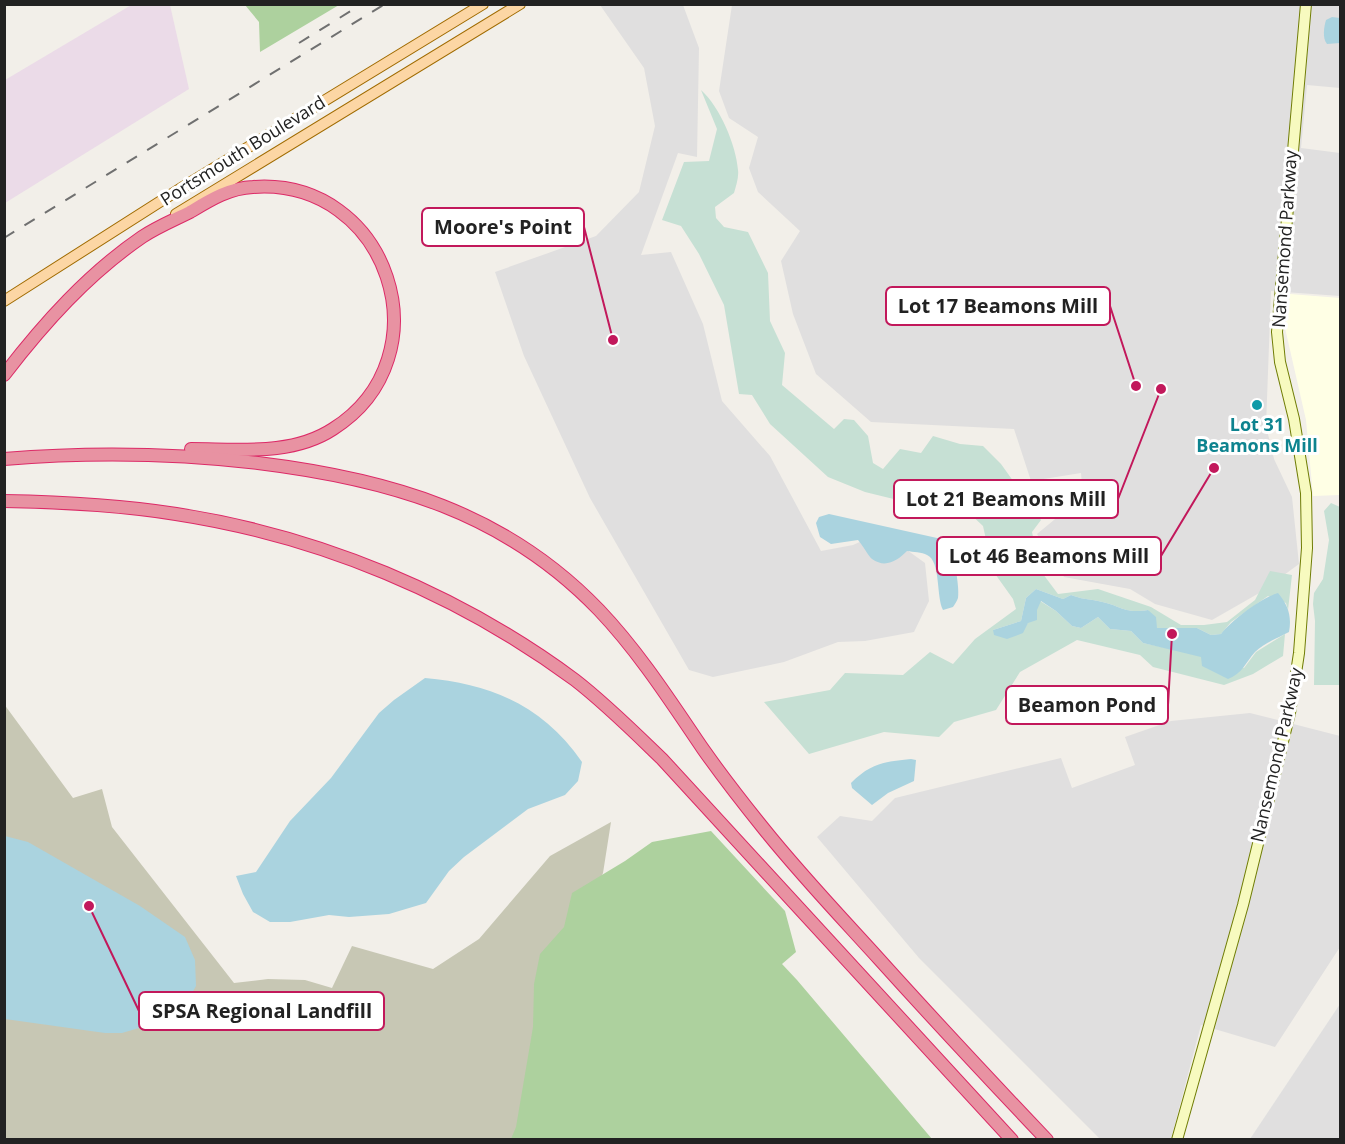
<svg xmlns="http://www.w3.org/2000/svg" width="1345" height="1144" font-family="'Open Sans',sans-serif">
<style>
.residential{fill:#e0dfdf}
.industrial{fill:#ebdbe8}
.education{fill:#ffffe5}
.construction{fill:#c7c7b4}
.forest{fill:#add19e}
.wetland{fill:#c6e0d4}
.water{fill:#aad3df}
.lines{fill:none;stroke-linecap:round;stroke-linejoin:round}
.secondary-casing{stroke:#707d05;stroke-width:12}
.primary-casing{stroke:#a06b00;stroke-width:12}
.highway-casing{stroke:#dc2a67;stroke-width:14}
.secondary{stroke:#f7fabf;stroke-width:10}
.primary{stroke:#fcd6a4;stroke-width:10}
.highway{stroke:#e892a2;stroke-width:12}
.rail{stroke:#707070;stroke-width:2;stroke-dasharray:12 12;stroke-linecap:butt}
.culture-dot{fill:#0f9aa8;stroke:#fff;stroke-width:2}
.labels{text-anchor:middle;stroke-width:6;stroke-linejoin:round;paint-order:stroke}
.street-label{font-size:18px;fill:#222;stroke:#fff}
.culture-label{font-size:18px;font-weight:bold;fill:#0d838f;stroke:#fff}
.leader{fill:none;stroke:#c2185b;stroke-width:2}
.callout-dot{fill:#c2185b;stroke:#fff;stroke-width:2}
.callout{fill:#fff;stroke:#c2185b;stroke-width:2}
.callout-label{font-size:20px;text-anchor:middle;font-weight:bold;fill:#222}
</style>
<rect width="100%" height="100%" fill="#f2efe9"/>
<g class="residential">
<path d="M600,5H683L699,48L697,157L678,153L641,255L671,252L703,324L722,401L770,456L821,551L853,545L882,532L925,563L929,601L914,632L865,641L838,642L784,662L713,677L689,670L590,498L524,356L495,272L596,236L639,192L655,126L644,68Z"/>
<path d="M732,5H1340V88L1307,85L1301,148L1340,153V296L1271,291L1266,426L1274,459L1292,497L1299,564L1261,592L1212,620L1155,604L1130,589L1064,577L1037,534L1083,496L1081,473L1031,481L1014,429L871,422L816,374L793,314L781,261L800,231L758,192L749,168L758,137L729,118L719,91Z"/>
<path d="M1250,713L1340,736V947L1275,1047L1201,1025L1171,1139H1100L919,958L817,837L840,816L872,821L895,798L1061,758L1072,788L1135,765L1125,737L1171,721Z"/>
<path d="M1340,1004V1139H1250Z"/>
</g>
<path class="industrial" d="M133,4L170,5L189,89L5,203V80Z"/>
<path class="education" d="M1290,294L1340,298V495L1313,496L1306,420L1285,328Z"/>
<path class="construction" d="M4,704L73,798L102,789L112,827L234,983L268,979L305,980L332,988L352,946L433,969L479,939L550,856L611,822L603,873L574,943L524,1139H5Z"/>
<g class="forest">
<path d="M245,5H339L260,52L259,22Z"/>
<path d="M711,831L785,911L796,952L782,964L797,980L932,1139H511L516,1127L533,1027L534,984L540,954L564,927L572,893L625,861L652,842Z"/>
</g>
<g class="wetland">
<path d="M701,90C720,107 736,145 738,170C739,177 736,186 734,193L715,207L716,218L724,227L748,232L768,273L770,321L785,353L782,385L834,429L844,419L854,420L868,436L873,463L883,469L900,449L921,453L933,436L960,444L983,446L1001,464L1041,520L1032,532L1040,570L1058,594L1098,589L1151,607L1181,625H1204L1227,622L1255,600L1270,571L1292,575L1288,610L1286,603L1268,596L1231,622L1221,634L1211,635L1197,628H1157L1148,610C1122,614 1121,605 1098,601C1088,599 1081,599 1071,595L1063,599L1036,589L1026,598L1021,621L993,630L1022,633L1040,601L1056,611L1072,626L1081,628L1098,617L1110,629L1131,631L1143,643L1190,653L1244,668L1256,652L1285,634L1283,656L1253,674L1224,685L1153,667L1140,655L1077,640L1020,672L996,710L954,722L939,737L884,732L809,754L764,702L830,690L845,673L903,675L930,652L953,664L975,639L1016,609L1013,599L993,571L983,526L950,495L914,504L865,492L828,477L770,424L752,395L739,394L724,305L699,254L681,226L662,220L684,162L709,161L717,129Z"/>
<path d="M1331,503L1340,507L1339,549L1340,685H1314L1315,621L1313,604L1314,593L1323,579L1329,540L1324,511Z"/>
</g>
<g class="water">
<path d="M1332,17L1340,18V43L1327,44C1322,38 1324,27 1326,20Z"/>
<path d="M829,514L946,540C953,549 960,586 958,598C957,601 955,604 953,607L943,610C936,597 941,561 927,555C922,552 913,552 907,551C898,560 886,569 872,559C869,557 862,544 858,540L831,544L820,537L816,523L819,517Z"/>
<path d="M1036,589L1063,599L1071,595C1081,599 1088,599 1098,601C1121,605 1122,614 1148,610L1156,617L1157,628H1197L1211,635L1221,634C1232,620 1261,598 1278,593C1288,605 1292,616 1289,632C1278,638 1264,643 1255,652C1246,662 1242,674 1228,679L1202,666L1201,657L1143,643L1131,631L1110,629L1098,617L1081,628L1072,626L1056,611L1041,601L1037,610V620L1028,623L1023,633L1007,639L994,635L993,630L1021,621L1026,598Z"/>
<path d="M425,678C492,684 543,706 582,762L578,781L565,795L528,809L464,857L449,871L426,903L389,914L349,917L329,915L290,922H270L253,912L243,894L236,876L256,872L290,821L331,778L379,713L394,700Z"/>
<path d="M911,759L916,760L914,781L888,793L872,805L852,788L851,783C871,763 884,762 911,759Z"/>
<path d="M5,836L28,842L140,906L185,937L195,960L196,986L187,1002L173,1015L156,1023L122,1033H105L5,1019Z"/>
</g>
<g class="lines">
<g class="secondary-casing">
<path id="secondary" d="M1177,1140L1243,905L1290,713L1299,653L1307,548L1306,493L1294,419L1280,362L1277,332L1306,4"/>
</g>
<g class="primary-casing">
<g id="primary">
<path d="M176,214L520,4"/>
<path d="M4,301L183,187L483,4"/>
</g>
</g>
<g class="highway-casing">
<g id="highway">
<path d="M4,375C44,323 88,274 142,237C157,227 174,220 190,212C210,200 229,188 253,187C388,177 448,356 333,429C292,456 238,449 191,449"/>
<path d="M4,459C89,452 173,453 258,463C389,479 505,512 599,610C639,652 671,702 703,749C722,776 743,803 764,829C800,874 840,916 879,959C934,1020 990,1080 1047,1140"/>
<path d="M4,501C62,502 120,505 176,514C319,536 459,594 575,680C606,704 634,732 662,759L1012,1140"/>
</g>
</g>
<use href="#secondary" class="secondary"/>
<use href="#primary" class="primary"/>
<use href="#highway" class="highway"/>
<g class="rail">
<path d="M299,43L362,4"/>
<path d="M4,238L385,4"/>
</g>
</g>
<circle class="culture-dot" cx="1257" cy="405" r="6"/>
<g class="labels">
<g class="street-label">
<text transform="translate(243 151) rotate(-32)" y="6">Portsmouth Boulevard</text>
<text transform="translate(1285 239) rotate(-86)" y="6">Nansemond Parkway</text>
<text transform="translate(1277 755) rotate(-77)" y="6">Nansemond Parkway</text>
</g>
<g class="culture-label">
<text x="1257" y="431">Lot 31<tspan x="1257" dy="21">Beamons Mill</tspan></text>
</g>
</g>
<path class="leader" d="M613 340L584 227M1136 386L1110 306M1161 389L1118 499M1214 468L1161 556M1172 634L1168 705M89 906L139 1011"/>
<g class="callout-dot">
<circle cx="613" cy="340" r="6"/>
<circle cx="1136" cy="386" r="6"/>
<circle cx="1161" cy="389" r="6"/>
<circle cx="1214" cy="468" r="6"/>
<circle cx="1172" cy="634" r="6"/>
<circle cx="89" cy="906" r="6"/>
</g>
<g class="callout">
<rect x="422" y="208" width="162" height="38" rx="6"/>
<rect x="886" y="287" width="224" height="38" rx="6"/>
<rect x="894" y="480" width="224" height="38" rx="6"/>
<rect x="937" y="537" width="224" height="38" rx="6"/>
<rect x="1006" y="686" width="162" height="38" rx="6"/>
<rect x="139" y="992" width="245" height="38" rx="6"/>
</g>
<g class="callout-label">
<text x="503" y="234">Moore's Point</text>
<text x="998" y="313">Lot 17 Beamons Mill</text>
<text x="1006" y="506">Lot 21 Beamons Mill</text>
<text x="1049" y="563">Lot 46 Beamons Mill</text>
<text x="1087" y="712">Beamon Pond</text>
<text x="262" y="1018">SPSA Regional Landfill</text>
</g>
<rect width="1345" height="1144" fill="none" stroke="#222222" stroke-width="12"/>
</svg>
